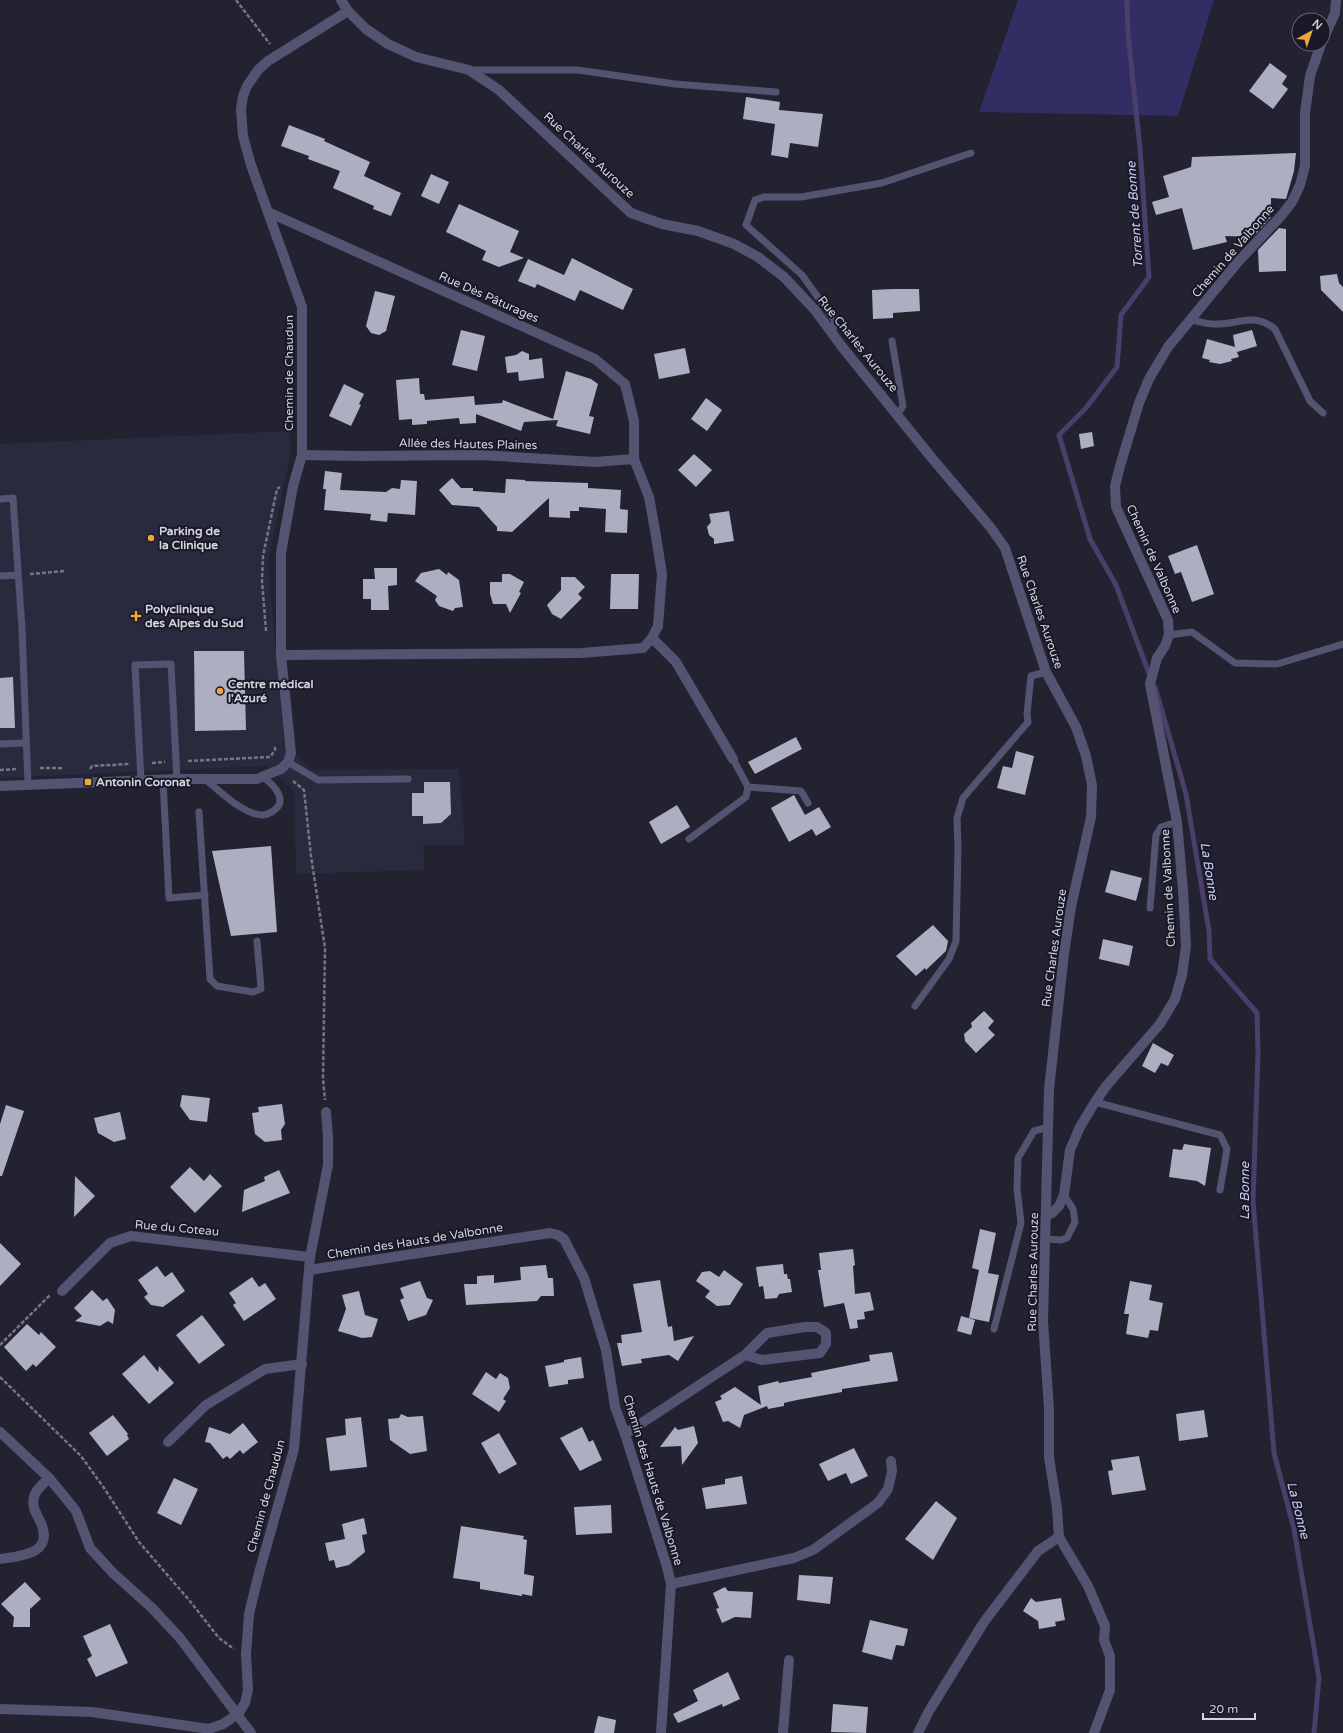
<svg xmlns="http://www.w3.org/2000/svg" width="1343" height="1733" font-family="'Varela Round',sans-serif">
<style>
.built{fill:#2a2a3f}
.green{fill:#322d62}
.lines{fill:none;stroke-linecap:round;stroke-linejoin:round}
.stream{stroke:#4a3f6a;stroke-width:5}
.building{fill:#adaec2}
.path{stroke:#767683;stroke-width:2.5;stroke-dasharray:4 2;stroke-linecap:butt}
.service{stroke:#545472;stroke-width:7}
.minor{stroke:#545472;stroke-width:10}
.tertiary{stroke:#545472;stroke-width:10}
.poi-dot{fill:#eda83c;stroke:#181827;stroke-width:1.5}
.labels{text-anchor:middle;stroke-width:4;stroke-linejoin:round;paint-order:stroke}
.street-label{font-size:12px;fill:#d3d3de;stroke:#181827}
.poi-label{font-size:12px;font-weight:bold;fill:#d3d3de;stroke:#181827;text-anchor:start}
.water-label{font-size:13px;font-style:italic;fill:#c9caf1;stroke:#181827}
</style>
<rect width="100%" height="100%" fill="#222231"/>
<path class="built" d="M290,431V457L268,562L284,742L312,770L459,769L465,845H423L425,870L296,874L294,791L268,766L0,778V444Z"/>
<path class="green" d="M1018,0H1214L1178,116L979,112Z"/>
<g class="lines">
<g class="stream">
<path d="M1127,0L1128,34L1140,148L1149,277L1121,315L1117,367L1086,408L1059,435L1090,539L1116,585L1150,676"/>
<path d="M1155,687L1186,794L1209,931L1210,959L1257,1013L1258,1053L1253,1201L1274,1453L1294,1529L1319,1678L1314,1733"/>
</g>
</g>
<g class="building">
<path d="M1270,63L1287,76L1282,84L1288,89L1273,109L1249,91Z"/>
<path d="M746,97L780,102L779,110L823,114L818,147L790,143L788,158L771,155L775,124L743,119Z"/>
<path d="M289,125L325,139L324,141L370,162L364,176L401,193L391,216L373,209L374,206L333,188L340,171L308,159L309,156L281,146Z"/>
<path d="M1296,153L1294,171L1286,199L1271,198V217L1253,237L1225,236L1227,242L1193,250L1182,208L1156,215L1152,202L1169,197L1163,176L1191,167L1192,157Z"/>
<path d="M431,174L449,182L439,204L421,196Z"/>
<path d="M459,204L519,231L510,252L524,258L499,267L482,260L486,251L446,232Z"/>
<path d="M1279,228L1286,229V271L1259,272L1258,250Z"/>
<path d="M572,258L633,289L623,310L580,290L575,301L537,284L535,288L518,281L528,259L564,275Z"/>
<path d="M1337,274L1339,283L1343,287V312L1321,290L1320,276Z"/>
<path d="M893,289H919L920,311L893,313V318L873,319L872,290Z"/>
<path d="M375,291L395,296L386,331L379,335L371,333L366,326Z"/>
<path d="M461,330L485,336L477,371L452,365Z"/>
<path d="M1252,330L1257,346L1237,352L1239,357L1231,359L1232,361L1220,364L1209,362L1210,360L1202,358L1207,339L1235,347L1233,335Z"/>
<path d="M685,348L690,373L659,379L654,354Z"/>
<path d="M522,351L529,354V360L542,358L544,378L519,381L518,372L507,373L505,357L516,355Z"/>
<path d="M566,371L591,379L598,384L589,416L594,417L590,434L556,426L558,420L524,422L521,431L476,414V423L460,424L459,418L427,421V424L412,425V419L399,420L396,380L419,378L420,394H424L425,400L474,396L475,405L502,403L503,400L553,419Z"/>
<path d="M344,384L364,394L359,404L361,405L351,426L329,416Z"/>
<path d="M706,398L722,410L707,431L691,419Z"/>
<path d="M1092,432L1094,446L1081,449L1079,434Z"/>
<path d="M694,454L712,470L696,487L678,470Z"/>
<path d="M325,471L342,473L340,490L386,492L392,488L400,489L401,480L417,481L415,515L388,513L387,522L370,520L371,514L324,510L326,489H323Z"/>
<path d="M452,478L461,488H473V491L505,493L506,479L525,480V481L588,483V488L621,490L620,509L628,510L627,533L605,532L606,509L579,507V511H570V518L549,517V498L512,532L497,531V527L479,507L452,505L439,490Z"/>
<path d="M729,511L734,541L714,544V539L709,535L707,527L711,522L709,514Z"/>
<path d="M1197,545L1214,594L1192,602L1181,572L1175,574L1168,556Z"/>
<path d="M374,568H397V585L388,586L389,610H371V599H363V579H375Z"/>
<path d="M439,569L447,575L448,572L459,580L463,607L455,608L453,611L439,606L435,600L437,596L415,581L421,573Z"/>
<path d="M502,574H510L524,582L519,592L521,593L510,613L506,604H493L490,594V582H502Z"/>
<path d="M611,574H639L638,609H610Z"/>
<path d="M561,577H575L585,587L578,594L582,598L561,619L552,614L547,605L561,590Z"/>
<path d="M194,651H244L246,730L195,731Z"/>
<path d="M13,677L15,728H0V678Z"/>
<path d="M796,737L802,749L755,774L748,762Z"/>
<path d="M1016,751L1034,756L1025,795L997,788L1003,766L1012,768Z"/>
<path d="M424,782H450L451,814L441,823L423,824V816H412V793H424Z"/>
<path d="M794,795L805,815L819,807L831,827L816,836L812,829L789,842L771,808Z"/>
<path d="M677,805L690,827L661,844L649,822Z"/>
<path d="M271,846L277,932L231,936L212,851Z"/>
<path d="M1111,870L1142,878L1136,901L1105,892Z"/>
<path d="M933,925L948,941L946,951L926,970L925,968L916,976L896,956Z"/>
<path d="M1103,939L1133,946L1129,966L1099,959Z"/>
<path d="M984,1011L994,1021L988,1028L995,1035L976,1053L965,1041L964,1034L972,1027L971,1023Z"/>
<path d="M1153,1043L1174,1055L1168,1066L1161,1063L1155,1073L1142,1066Z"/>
<path d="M182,1095L210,1098L207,1122L190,1120L180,1106Z"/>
<path d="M282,1104L285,1124L281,1130L282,1140L265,1142L255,1134L252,1113L259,1112L258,1107Z"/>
<path d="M6,1105L24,1111L2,1176H0V1124Z"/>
<path d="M120,1112L126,1139L114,1142L98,1133L94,1118Z"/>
<path d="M1184,1144L1211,1148L1205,1186L1197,1181L1169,1177L1173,1149L1182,1150Z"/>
<path d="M190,1167L204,1181L210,1174L222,1186L195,1213L170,1187Z"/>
<path d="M279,1170L290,1193L242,1212L244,1190L265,1181L264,1177Z"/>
<path d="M75,1176L95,1196L74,1217Z"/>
<path d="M980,1229L996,1233L988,1273L999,1275L989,1322L969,1318L979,1270L972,1268Z"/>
<path d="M0,1243L21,1264L0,1286Z"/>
<path d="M853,1249L855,1265L853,1266L855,1294L870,1292L874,1310L864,1312L865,1319L857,1320L858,1328L850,1329L844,1303L824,1307L818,1270H821L819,1253Z"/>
<path d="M783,1264L784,1274H787L788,1279H790L792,1292L779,1294L777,1298L765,1299L763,1286L759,1287L756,1267Z"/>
<path d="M546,1265L548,1278H553L554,1296H541L537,1301L466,1305L464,1284H477V1276L494,1275V1283L521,1280L520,1267Z"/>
<path d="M157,1266L165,1277L172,1272L185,1291L163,1307L151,1305L144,1297L148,1294L138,1280Z"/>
<path d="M724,1270L743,1284L730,1305L717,1306L705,1297L710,1291L696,1281L702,1272L710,1271L719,1277Z"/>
<path d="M252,1277L259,1287L265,1283L276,1299L244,1321L233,1305L236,1303L229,1293Z"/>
<path d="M660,1280L668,1327L672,1326L674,1341L694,1336L678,1361L669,1355L641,1359L642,1363L622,1366L617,1343H622L621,1335L642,1332L633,1284Z"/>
<path d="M420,1281L427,1298L433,1300L426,1315L408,1321L400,1300L404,1298L400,1288Z"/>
<path d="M1130,1281L1152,1285L1149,1300L1163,1303L1158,1331L1150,1330L1148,1338L1126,1334L1129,1314H1124Z"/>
<path d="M92,1290L103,1301L107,1298L115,1310L113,1324L108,1321L100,1326L75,1321L82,1316L74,1308Z"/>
<path d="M359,1291L365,1315L378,1319L372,1337L362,1338L338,1331L346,1309L342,1295Z"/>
<path d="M202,1315L225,1345L199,1364L176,1335Z"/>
<path d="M961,1316L975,1320L971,1335L957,1331Z"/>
<path d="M27,1324L39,1335L41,1332L56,1347L36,1367L33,1364L26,1371L4,1347Z"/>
<path d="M892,1352L898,1381L842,1389V1392L797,1400L784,1403V1406L768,1409L767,1406L744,1415L740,1428L728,1421L723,1422L715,1402L722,1399L720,1396L735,1387L761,1405L758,1386L778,1381L779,1383L812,1377L811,1373L870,1361L869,1355Z"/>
<path d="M144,1355L158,1372L159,1366L174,1383L149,1404L122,1374Z"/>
<path d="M581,1357L584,1378L568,1380V1384L549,1387L545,1366L564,1362V1360Z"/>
<path d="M486,1372L496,1379L500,1373L508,1378L510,1388L503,1399L506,1401L499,1412L472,1394Z"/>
<path d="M1204,1410L1208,1437L1179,1441L1176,1414Z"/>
<path d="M401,1414L408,1417L423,1416L427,1451L410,1454L390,1440L388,1419L399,1418Z"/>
<path d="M113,1415L128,1434L127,1435L129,1439L107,1456L89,1433Z"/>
<path d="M361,1417L367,1467L330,1471L326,1438L346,1435L345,1419Z"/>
<path d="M243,1423L258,1442L243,1454L240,1450L230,1459L227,1456L223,1459L210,1443L205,1442L209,1427L230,1434Z"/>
<path d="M694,1426L698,1443L682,1465L681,1446L660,1447L675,1427L678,1430Z"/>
<path d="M582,1427L589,1442L593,1440L602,1460L580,1471L560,1438Z"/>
<path d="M499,1433L517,1464L499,1474L481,1443Z"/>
<path d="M854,1448L868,1476L851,1484L846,1473L828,1481L819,1464Z"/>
<path d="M1139,1456L1146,1490L1112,1495L1108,1471L1113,1470L1111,1460Z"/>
<path d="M742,1476L747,1504L706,1509L702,1488L725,1484V1479Z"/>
<path d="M174,1478L198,1489L181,1525L157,1513Z"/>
<path d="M936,1501L957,1518L933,1560L905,1539Z"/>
<path d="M611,1505L612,1533L576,1535L574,1507Z"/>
<path d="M364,1518L367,1534L362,1535L365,1552L349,1565L336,1568L334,1560L329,1561L325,1543L345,1539L342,1524Z"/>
<path d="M461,1526L524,1536L523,1539L527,1540L524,1574L534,1576L532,1596L522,1594V1596L480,1589V1582L453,1578Z"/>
<path d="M799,1575L833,1577L830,1604L797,1600Z"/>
<path d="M25,1582L41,1599L30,1609V1627H13L14,1617L1,1604Z"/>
<path d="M725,1587L728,1591L753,1592L751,1618L735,1617L722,1623L716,1609L719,1608L713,1593Z"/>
<path d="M1031,1598L1036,1602L1061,1598L1065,1620L1055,1622L1056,1626L1039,1629L1038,1621L1023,1611Z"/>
<path d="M870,1620L908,1629L904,1646L896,1645L892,1660L862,1652Z"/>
<path d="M110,1624L128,1663L96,1677L87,1659L92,1656L83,1636Z"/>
<path d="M728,1672L740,1699L723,1707L722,1704L678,1723L673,1714L698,1701L693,1690Z"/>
<path d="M833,1704L868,1707L866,1733L831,1732Z"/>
<path d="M598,1716L616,1720L614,1733H594Z"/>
</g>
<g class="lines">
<g class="path">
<path d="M236,0L270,44"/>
<path d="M30,574L65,571"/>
<path d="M266,631L262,581L263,556L277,489L280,487"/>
<path d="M188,761L270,757L275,750V745"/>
<path d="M152,763L165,762"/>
<path d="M40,768H60L64,769"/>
<path d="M90,769L92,766L129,764"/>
<path d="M0,770L17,769"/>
<path d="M293,781L304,790L311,856L325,948L323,1078L325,1100"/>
<path d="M0,1345L50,1295"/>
<path d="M0,1377L81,1456L104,1488L139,1542L189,1600L219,1638L234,1649"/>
</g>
<g class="service">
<path d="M469,70H578L675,84L776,92"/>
<path d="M1191,320C1199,321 1209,325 1217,324C1241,324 1252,312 1275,329L1310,401L1323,413"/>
<path d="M832,334L835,321L802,275L746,225L755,200L764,197H801L882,183L971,153"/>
<path d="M892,341L903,406L898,414"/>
<path d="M0,499L13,498L22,629L28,785"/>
<path d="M0,576L18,575"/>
<path d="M1169,635L1192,632L1235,663L1277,664L1343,644"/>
<path d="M0,744L26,743"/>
<path d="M288,762L318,780L408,779"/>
<path d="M205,779C219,791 243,814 262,815C266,815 270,813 273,811C289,801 274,785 264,778"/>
<path d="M141,780L135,665L171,664L177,779"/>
<path d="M163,780L169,898L205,895"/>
<path d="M748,787L801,791L808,803"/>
<path d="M199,812L210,979L217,986L253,992L261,989L257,941"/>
<path d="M689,839L746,797L748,787L733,759"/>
<path d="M1150,908L1156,835L1161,827L1177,822"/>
<path d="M915,1006L949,959L956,941L958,848L957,818L963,798L1028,722L1027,714L1031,676L1046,672"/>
<path d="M1095,1102L1220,1135L1227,1149L1220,1190"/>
<path d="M1046,1239L1061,1240L1067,1238L1075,1222L1073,1209L1064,1195"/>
<path d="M994,1329L1021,1223L1017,1189L1018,1158L1034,1131L1049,1127"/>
</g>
<g class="minor">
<path d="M1323,40L1335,13L1336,0"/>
<path d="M268,212L595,359L625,384L634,421V459L649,497L655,530L662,574L658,626L652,638L643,648L581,653L281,655"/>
<path d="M302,455L361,456L481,455L595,462L634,459"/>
<path d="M652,638L676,662L733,759"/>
<path d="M0,786L177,779H257L281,769L288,762L291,753L281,655V553L293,486L302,455V307L251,165L243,136L241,109L243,96L247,86L258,70L268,61L348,11"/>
<path d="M1047,1215L1052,1213L1059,1206L1064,1195L1070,1150L1080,1127L1095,1102L1107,1085L1160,1024L1175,999L1182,975L1186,946L1183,890L1177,822L1150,684L1157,658L1165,646L1169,635L1168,620L1116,507L1115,486L1120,466L1139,403L1149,379L1168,347L1237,263L1281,216L1292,202L1300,185L1305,166V113L1310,76L1321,44"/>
<path d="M309,1270L550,1233L558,1235L564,1239L584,1278L606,1350L615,1407L625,1434L667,1567L671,1584L661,1733"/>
<path d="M62,1291L110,1243L131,1236L310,1257"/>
<path d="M625,1434L745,1355L762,1360L820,1353L826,1344V1333L817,1327H805L767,1333L745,1355"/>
<path d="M168,1442L206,1405L265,1369L302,1364"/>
<path d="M0,1559C21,1556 54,1554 41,1523C37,1514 31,1507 34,1497C35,1490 44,1483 49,1478"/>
<path d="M671,1584L794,1558L813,1550L878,1503L888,1489L892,1471L891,1461"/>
<path d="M0,1709L92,1712L209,1729L223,1724L238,1714L245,1703L248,1690L246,1654L249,1614L259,1573L294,1449L310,1257L328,1165V1137L326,1112"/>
<path d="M783,1733L789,1660"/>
<path d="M918,1733L929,1711L984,1622L1038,1551L1059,1537"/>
</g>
<g class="tertiary">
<path d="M341,0L348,11L366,29L388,44L416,57L469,70L499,90L631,213L662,224L698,231L734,244L758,257L784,277L815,310L843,348L931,457L991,528L1005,548L1046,672L1076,727L1086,756L1092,785L1091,817L1071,907L1064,954L1049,1089L1043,1321L1049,1409V1457L1057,1508L1059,1537L1088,1586L1105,1626L1104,1640L1110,1656V1690L1094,1733"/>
<path d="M0,1432L49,1478L64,1496L76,1511L90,1548L113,1573L152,1608L180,1638L251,1733"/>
</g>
</g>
<g class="poi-dot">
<circle cx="151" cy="538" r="4"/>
<path d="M134 610h4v4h4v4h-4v4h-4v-4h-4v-4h4z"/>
<circle cx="220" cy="691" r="4"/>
<rect x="84" y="778" width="8" height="8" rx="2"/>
</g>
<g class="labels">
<g class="street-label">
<text transform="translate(589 155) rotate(43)" y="4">Rue Charles Aurouze</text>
<text transform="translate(1233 251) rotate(-49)" y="4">Chemin de Valbonne</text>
<text transform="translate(489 297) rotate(24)" y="4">Rue Dès Pâturages</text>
<text transform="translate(858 344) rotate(51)" y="4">Rue Charles Aurouze</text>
<text transform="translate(289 373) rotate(-90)" y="4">Chemin de Chaudun</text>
<text transform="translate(468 444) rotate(1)" y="4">Allée des Hautes Plaines</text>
<text transform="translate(1154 559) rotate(66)" y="4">Chemin de Valbonne</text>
<text transform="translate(1040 612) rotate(71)" y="4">Rue Charles Aurouze</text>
<text transform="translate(1168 888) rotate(-93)" y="4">Chemin de Valbonne</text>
<text transform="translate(1054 948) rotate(-82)" y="4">Rue Charles Aurouze</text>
<text transform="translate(177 1228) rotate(5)" y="4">Rue du Coteau</text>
<text transform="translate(415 1241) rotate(-9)" y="4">Chemin des Hauts de Valbonne</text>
<text transform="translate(1033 1272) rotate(-89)" y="4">Rue Charles Aurouze</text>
<text transform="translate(653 1480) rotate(73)" y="4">Chemin des Hauts de Valbonne</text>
<text transform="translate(266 1496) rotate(-75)" y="4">Chemin de Chaudun</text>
</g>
<g class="poi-label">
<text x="159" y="535">Parking de<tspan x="159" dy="14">la Clinique</tspan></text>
<text x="145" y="613">Polyclinique<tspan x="145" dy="14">des Alpes du Sud</tspan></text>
<text x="228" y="688">Centre médical<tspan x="228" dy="14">l'Azuré</tspan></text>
<text x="96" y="786">Antonin Coronat</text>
</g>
<g class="water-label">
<text transform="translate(1134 215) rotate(-94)" y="5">Torrent de Bonne</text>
<text transform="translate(1210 871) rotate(81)" y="5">La Bonne</text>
<text transform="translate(1244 1191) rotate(-90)" y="5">La Bonne</text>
<text transform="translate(1299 1510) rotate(76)" y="5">La Bonne</text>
</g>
</g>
<g transform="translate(1311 32) rotate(40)"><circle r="19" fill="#181827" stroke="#636370"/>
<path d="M0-3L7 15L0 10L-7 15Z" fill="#eda83c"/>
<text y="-6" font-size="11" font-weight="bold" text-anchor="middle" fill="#d3d3de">N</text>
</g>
<path d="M1203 1713v6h52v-6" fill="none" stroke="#d3d3de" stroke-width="2"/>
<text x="1209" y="1713" font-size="12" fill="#d3d3de" stroke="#181827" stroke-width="3" paint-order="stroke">20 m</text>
</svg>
